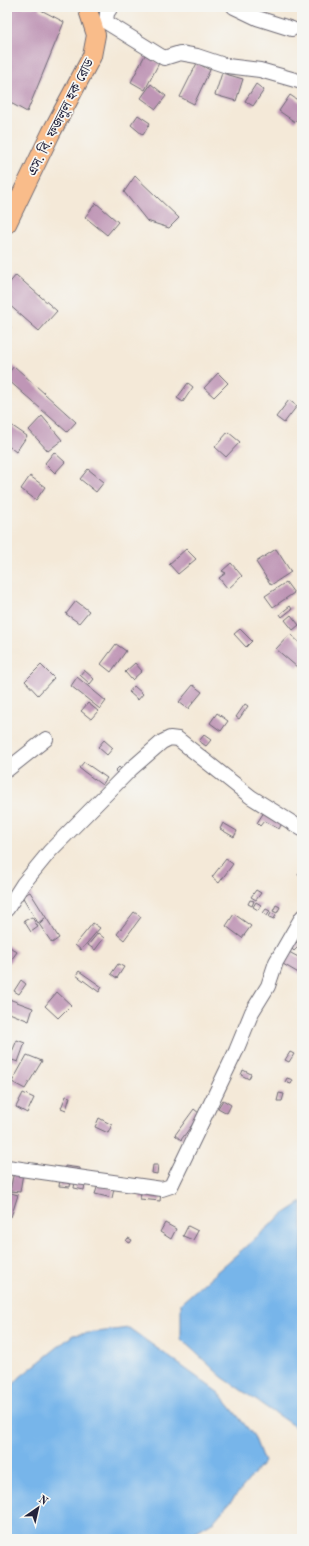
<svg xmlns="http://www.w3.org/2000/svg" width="309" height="1546" font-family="'Old Standard TT','Noto Serif Bengali',serif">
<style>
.water{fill:#77b5ea;stroke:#4c6c92}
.building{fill:#bf96b6}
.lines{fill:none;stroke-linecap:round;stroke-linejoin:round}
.minor-casing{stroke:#6c6872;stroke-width:16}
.major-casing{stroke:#6c6872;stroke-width:20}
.minor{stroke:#fff;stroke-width:14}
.major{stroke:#f9bc8a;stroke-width:18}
.labels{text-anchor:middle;stroke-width:3.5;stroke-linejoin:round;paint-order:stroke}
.street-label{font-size:14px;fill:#22223b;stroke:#f6f6f2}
</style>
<rect width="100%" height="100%" fill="#f6f6f2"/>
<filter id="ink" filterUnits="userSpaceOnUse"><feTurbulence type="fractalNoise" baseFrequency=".025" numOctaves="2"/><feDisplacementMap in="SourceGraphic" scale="8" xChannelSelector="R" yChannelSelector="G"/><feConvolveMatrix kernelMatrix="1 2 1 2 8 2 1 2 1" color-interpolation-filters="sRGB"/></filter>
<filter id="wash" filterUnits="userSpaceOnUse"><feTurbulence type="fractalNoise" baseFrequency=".012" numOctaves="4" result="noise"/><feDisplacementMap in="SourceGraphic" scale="16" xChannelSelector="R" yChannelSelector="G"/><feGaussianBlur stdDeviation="0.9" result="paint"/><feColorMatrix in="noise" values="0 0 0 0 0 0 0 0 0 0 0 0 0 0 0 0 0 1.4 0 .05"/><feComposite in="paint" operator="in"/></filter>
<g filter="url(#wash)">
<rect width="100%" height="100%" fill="#f4e9d8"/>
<g class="water">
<path d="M302,1202V1428L298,1429L222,1377L181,1339V1303L282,1215Z"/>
<path d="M129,1328L219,1393L254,1436L264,1462L214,1521L183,1539H7V1392L20,1377L73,1335Z"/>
</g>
<g id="blocks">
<g class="building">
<path d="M7,7H40L39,9L64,22L27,112L7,101Z"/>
<path d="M145,55L159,63L145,90L131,82Z"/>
<path d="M197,63L210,70L194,104L180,97Z"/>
<path d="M222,73L243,79L236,101L215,95Z"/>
<path d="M151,84L166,96L156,109L141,98Z"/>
<path d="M256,84L264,90L253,106L245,101Z"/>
<path d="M290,95L302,103V111L295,122L279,111Z"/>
<path d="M138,115L150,123L143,135L131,125Z"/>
<path d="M135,176L179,218L169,228L147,221L124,192Z"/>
<path d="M96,203L118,222L107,235L85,217Z"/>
<path d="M16,275L57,311L39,331L7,303V286Z"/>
<path d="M7,324L11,327L7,335Z"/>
<path d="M14,366L76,422L67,432L7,379V375Z"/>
<path d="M218,373L228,383L214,397L204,388Z"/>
<path d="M188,383L193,387L183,402L177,398Z"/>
<path d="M289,400L297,406L284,423L276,417Z"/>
<path d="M42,416L62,440L48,451L29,430Z"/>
<path d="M8,423L27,436L16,452L7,445Z"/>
<path d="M228,432L240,442L226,457L215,447Z"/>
<path d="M54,452L65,462L55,473L45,463Z"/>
<path d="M88,469L104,482L96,492L80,479Z"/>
<path d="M30,476L45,487L36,500L21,489Z"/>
<path d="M186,549L196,559L178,574L169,564Z"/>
<path d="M276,549L291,572L271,585L256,562Z"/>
<path d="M231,563L242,576L228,589L219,578L226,573L222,571Z"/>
<path d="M286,582L294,593L273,607L265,596Z"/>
<path d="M76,601L89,611L79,623L66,614Z"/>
<path d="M290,606L292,609L282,617L280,614Z"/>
<path d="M291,615L299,625L293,630L285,620Z"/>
<path d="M240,629L252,641L246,647L234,634Z"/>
<path d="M290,634L302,645V662L297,667L276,649Z"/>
<path d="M116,644L126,651L111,672L101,664Z"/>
<path d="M135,663L142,671L132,680L125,672Z"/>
<path d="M41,665L54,678L38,695L25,681Z"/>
<path d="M84,670L94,679L90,684L80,675Z"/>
<path d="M77,677L106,701L100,709L71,686Z"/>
<path d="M193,685L202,692L188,709L179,702Z"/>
<path d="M134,686L143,694L138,700L129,692Z"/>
<path d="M88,703L98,711L91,719L81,711Z"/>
<path d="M245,704L248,706L239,719L236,717Z"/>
<path d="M217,713L228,721L221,731L210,723Z"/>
<path d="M204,735L211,740L206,746L199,741Z"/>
<path d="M104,740L113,748L107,755L98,747Z"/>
<path d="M84,762L107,778L102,785L79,768Z"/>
<path d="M119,767L122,770L118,774L115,771Z"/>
<path d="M264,812L282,823L279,829L264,821L260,826L257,823Z"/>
<path d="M223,823L237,831L234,837L220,829Z"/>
<path d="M226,859L233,864L219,883L212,877Z"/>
<path d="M300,871L302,872V878L298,875Z"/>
<path d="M256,890L261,893L256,900L251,897Z"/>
<path d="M30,892L59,938L52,943L39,924L45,918L38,923L22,896Z"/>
<path d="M250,900L254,901L252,906L248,904Z"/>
<path d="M256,902L261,905L258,910L253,907Z"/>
<path d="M276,905L280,907L277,913L273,911Z"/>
<path d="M266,909L270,911L267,916L263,913Z"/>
<path d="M134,912L141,917L124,940L117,934Z"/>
<path d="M271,913L276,915L274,919L269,917Z"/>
<path d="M234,914L251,926L242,938L226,926Z"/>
<path d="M32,917L38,927L31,932L24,921Z"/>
<path d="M93,923L100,928L81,950L75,945Z"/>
<path d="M98,933L104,938L95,950L88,945Z"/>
<path d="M296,942L300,945L294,951L291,948Z"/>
<path d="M7,945L17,952L9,963L7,962Z"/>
<path d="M289,952L302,959V975L283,964Z"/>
<path d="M118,964L124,967L117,978L111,974Z"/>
<path d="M79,971L102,987L99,992L76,975Z"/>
<path d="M21,980L26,984L19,994L14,991Z"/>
<path d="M57,992L71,1005L58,1018L45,1006Z"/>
<path d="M9,999L33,1008L29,1021L7,1012Z"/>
<path d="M17,1040L25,1043L18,1062L9,1059Z"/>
<path d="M290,1052L294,1054L289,1062L285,1060Z"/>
<path d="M27,1055L42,1061L25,1089L12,1082Z"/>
<path d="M243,1070L251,1074L249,1079L241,1075Z"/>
<path d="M287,1078L293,1080L291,1084L285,1082Z"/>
<path d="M23,1093L34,1098L27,1113L16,1107Z"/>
<path d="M279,1093L284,1094L282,1101H277Z"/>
<path d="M66,1096L70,1097L66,1110L61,1108Z"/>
<path d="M223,1100L231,1105L227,1113L218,1108Z"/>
<path d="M194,1109L200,1114L181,1140L175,1135Z"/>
<path d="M99,1118L112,1125L108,1133L95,1127Z"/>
<path d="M153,1165H158L157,1174L152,1173Z"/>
<path d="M65,1166L80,1168V1174L65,1172Z"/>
<path d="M14,1171L23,1173L20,1192L10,1191Z"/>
<path d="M60,1180L71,1181L70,1187L59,1186Z"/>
<path d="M75,1182L85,1184L84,1190L74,1188Z"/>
<path d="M98,1185L114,1189L112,1198L95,1194Z"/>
<path d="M141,1191L161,1193L160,1201L140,1199Z"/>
<path d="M8,1192L18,1195L11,1217L7,1216Z"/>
<path d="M165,1223L176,1229L171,1239L160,1232Z"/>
<path d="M188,1226L198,1231L193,1240L183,1236Z"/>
<path d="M128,1238L132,1240L130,1243L126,1241Z"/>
</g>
</g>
</g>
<g filter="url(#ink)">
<use href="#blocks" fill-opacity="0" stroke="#6c6872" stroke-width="1"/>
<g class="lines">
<g class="minor-casing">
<g id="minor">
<path d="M111,7L107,13L106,22L164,58L180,53L197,56L227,66L260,70L302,82"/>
<path d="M234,7L257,18L292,29"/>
<path d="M7,770L46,739"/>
<path d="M7,909L23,884L50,851L131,769L162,742L170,738L178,739L251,797L302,829"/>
<path d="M7,1167L162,1189L171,1186L236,1051L252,1012L268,986L276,962L302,917"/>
</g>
</g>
<g class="major-casing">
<path id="major" d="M7,224L51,133L92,56L96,35L87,7"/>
</g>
<use href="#minor" class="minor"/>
<use href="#major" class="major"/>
</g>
</g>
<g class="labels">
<g class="street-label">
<text transform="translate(60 117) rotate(-63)" y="5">এস. বি. ফজলুল হক রোড</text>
</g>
</g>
<rect width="309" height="1546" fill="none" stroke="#f6f6f2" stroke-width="24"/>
<g transform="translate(38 1508) rotate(34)" stroke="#f6f6f2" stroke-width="3" paint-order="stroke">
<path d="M0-3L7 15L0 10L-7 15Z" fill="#22223b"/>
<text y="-6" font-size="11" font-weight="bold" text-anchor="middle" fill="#22223b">N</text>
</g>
</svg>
